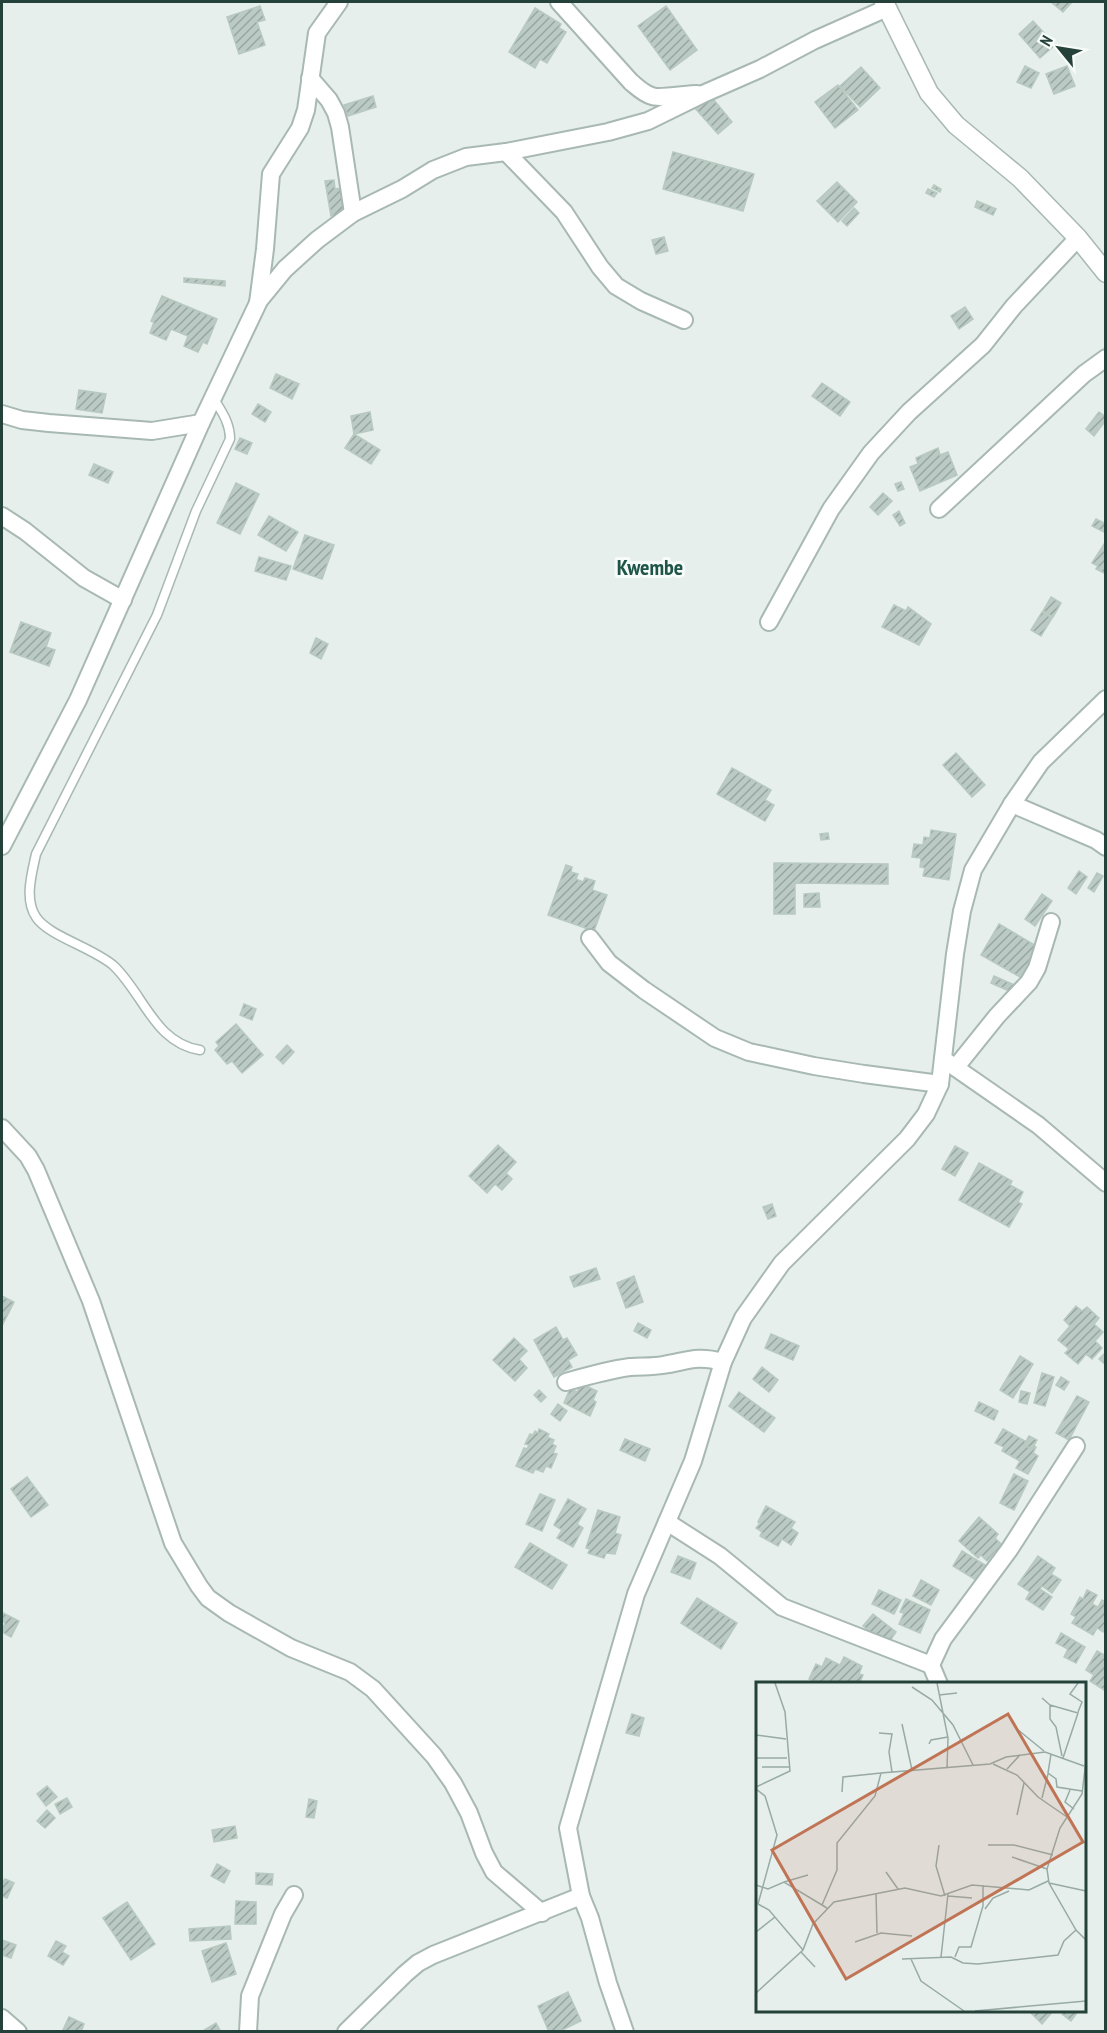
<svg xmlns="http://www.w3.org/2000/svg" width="1107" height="2033" font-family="'PT Sans Narrow',sans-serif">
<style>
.building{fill:url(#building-hatch);stroke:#b8c9c2;stroke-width:1.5}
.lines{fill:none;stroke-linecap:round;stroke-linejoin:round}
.service-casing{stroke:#a8b8b2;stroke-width:11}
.minor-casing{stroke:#a8b8b2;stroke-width:20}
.tertiary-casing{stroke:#a8b8b2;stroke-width:21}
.service{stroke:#fff;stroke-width:8}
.minor{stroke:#fff;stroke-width:16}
.tertiary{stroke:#fff;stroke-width:18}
.labels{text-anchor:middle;stroke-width:6;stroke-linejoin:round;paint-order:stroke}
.district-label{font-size:22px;font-weight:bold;fill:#1f5548;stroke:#f7fbf9}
.inset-road{fill:none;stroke:#98aaa4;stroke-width:1.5}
.view{fill:#c07456;fill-opacity:0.15;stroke:#c07456;stroke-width:3}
.inset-edge{fill:none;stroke:#24423a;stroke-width:3}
</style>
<defs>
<pattern id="building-hatch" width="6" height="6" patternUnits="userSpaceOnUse" patternTransform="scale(1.5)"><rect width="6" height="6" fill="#bbcac4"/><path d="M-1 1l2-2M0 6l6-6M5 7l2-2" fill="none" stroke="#98a6a0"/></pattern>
</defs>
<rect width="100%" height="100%" fill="#e6efeb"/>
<g class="building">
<path d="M1051,2H1072L1063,12Z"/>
<path d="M260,6L265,20L257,22L265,45L239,54L227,17Z"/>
<path d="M666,6L697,50L670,70L638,26Z"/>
<path d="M535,8L561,24L559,28L566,32L547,63L540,59L535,68L509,52Z"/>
<path d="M1033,21L1055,45L1040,58L1019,34Z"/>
<path d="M1025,66L1039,73L1031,88L1017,82Z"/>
<path d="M1067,66L1075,86L1054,94L1046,74Z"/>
<path d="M861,67L880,88L860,107L840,86Z"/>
<path d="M838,85L858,110L835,128L815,102Z"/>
<path d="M709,94L732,122L718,134L694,107Z"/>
<path d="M373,96L376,107L348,116L344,105Z"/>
<path d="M673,152L754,174L743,211L663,189Z"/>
<path d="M334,180L335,189L341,188L346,214L331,216L325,181Z"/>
<path d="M837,182L857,202L838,222L817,201Z"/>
<path d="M934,185L941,189L940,192L932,188Z"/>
<path d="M928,189L937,193L934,197L926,193Z"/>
<path d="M977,201L996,209L993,215L975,207Z"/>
<path d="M854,208L859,213L847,226L842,221Z"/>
<path d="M664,237L668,251L656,254L652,240Z"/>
<path d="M184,278L225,281V286L184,282Z"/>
<path d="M162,296L217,319L207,344L203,342L198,352L184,346L188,336L171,329L166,340L150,333L154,322L151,321Z"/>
<path d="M965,307L973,319L959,329L951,316Z"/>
<path d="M276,374L299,384L292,399L270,388Z"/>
<path d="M822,383L850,402L840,416L812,396Z"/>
<path d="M79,390L106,394L102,413L76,409Z"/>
<path d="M258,404L271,412L265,422L252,414Z"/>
<path d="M370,412L373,430L354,434L351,416Z"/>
<path d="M1099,412L1106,417V420L1094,436L1086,429Z"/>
<path d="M354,434L380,450L371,464L345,448Z"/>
<path d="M240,438L252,443L247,454L235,449Z"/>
<path d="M938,448L940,455L948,452L957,475L920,491L910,467L918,464L916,458Z"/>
<path d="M94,464L113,472L108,483L89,475Z"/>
<path d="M901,482L904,489L898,491L895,484Z"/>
<path d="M236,483L259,494L240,534L217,523Z"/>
<path d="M883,493L892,501L878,515L870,507Z"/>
<path d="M899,511L905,523L900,526L893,515Z"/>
<path d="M269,516L298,532L286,551L258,535Z"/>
<path d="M1096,519L1106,524V533L1092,526Z"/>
<path d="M305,535L334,545L322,579L293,569Z"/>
<path d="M1106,541V574L1096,569L1098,566L1092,563Z"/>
<path d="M259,557L291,566L286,580L255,571Z"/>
<path d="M1051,597L1061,603L1053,617L1043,611Z"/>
<path d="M894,605L906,611L908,607L931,624L919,645L882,627Z"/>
<path d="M1042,612L1052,618L1041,636L1031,630Z"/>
<path d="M21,622L51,633L46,647L55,650L49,666L10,652Z"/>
<path d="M316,638L328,644L321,659L310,653Z"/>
<path d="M956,753L985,785L972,797L943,765Z"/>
<path d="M732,768L771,790L765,800L774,805L765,821L717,794Z"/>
<path d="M931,830L956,834L949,880L923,876L925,868L920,867L921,858L912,857L914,844L923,845L924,837L930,838Z"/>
<path d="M828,833L829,839L821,840L820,834Z"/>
<path d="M774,863L888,864V884L795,883V914H774Z"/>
<path d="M566,865L572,867L571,872L578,874L576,879L583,882L585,878L595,881L592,890L607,895L594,931L548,915Z"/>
<path d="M1079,871L1087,877L1076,894L1068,888Z"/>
<path d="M1097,873L1103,876L1094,892L1088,888Z"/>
<path d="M819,893L820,907H804V894Z"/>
<path d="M1042,894L1052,901L1035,926L1025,919Z"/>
<path d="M999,924L1038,947L1020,977L981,955Z"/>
<path d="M994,976L1019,987L1016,994L991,983Z"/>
<path d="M244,1004L256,1009L252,1020L240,1015Z"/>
<path d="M236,1024L263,1055L242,1073L232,1061L227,1064L215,1050L219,1046L216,1042Z"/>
<path d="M287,1045L294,1052L283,1064L276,1057Z"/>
<path d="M498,1145L516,1162L506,1173L512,1179L502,1190L495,1184L487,1193L469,1176Z"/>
<path d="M955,1146L968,1153L955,1176L942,1169Z"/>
<path d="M979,1163L1012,1181L1010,1185L1023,1192L1018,1202L1022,1204L1009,1227L959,1200Z"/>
<path d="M772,1204L776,1216L768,1219L763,1207Z"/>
<path d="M596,1268L600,1279L574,1287L570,1277Z"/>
<path d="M634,1276L643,1302L626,1308L617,1283Z"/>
<path d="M2,1296L14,1302L2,1326Z"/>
<path d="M1076,1306L1082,1311L1087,1307L1099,1318L1094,1324L1103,1332L1095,1341L1102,1348L1092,1359L1086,1354L1078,1364L1065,1353L1069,1349L1058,1340L1070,1326L1064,1320Z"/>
<path d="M638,1323L651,1330L647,1338L634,1331Z"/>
<path d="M556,1327L563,1340L567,1338L577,1355L568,1360L572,1367L554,1377L534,1340Z"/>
<path d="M771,1334L799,1346L793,1360L765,1348Z"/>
<path d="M514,1338L527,1351L519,1359L527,1368L515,1381L493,1360Z"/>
<path d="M1106,1352V1365L1099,1359Z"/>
<path d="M1020,1356L1033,1364L1013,1398L1000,1390Z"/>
<path d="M762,1367L778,1380L769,1392L753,1379Z"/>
<path d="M1042,1373L1054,1377L1045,1406L1034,1403Z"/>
<path d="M1061,1377L1069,1382L1064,1390L1056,1385Z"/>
<path d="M582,1384L597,1391L593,1400L596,1402L590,1416L564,1403L570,1389L577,1392Z"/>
<path d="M539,1390L546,1397L541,1402L534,1395Z"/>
<path d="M1021,1391L1030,1393L1027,1404L1019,1402Z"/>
<path d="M739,1392L775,1418L764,1432L729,1406Z"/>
<path d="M1077,1396L1089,1402L1069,1440L1056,1433Z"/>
<path d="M979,1402L998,1411L994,1420L975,1411Z"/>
<path d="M558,1404L567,1411L560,1421L551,1414Z"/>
<path d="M539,1429L549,1434L547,1437L554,1440L552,1444L556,1446L553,1453L557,1454L551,1468L546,1466L543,1472L535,1469L533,1473L516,1466L524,1448L527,1449L529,1445L525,1444L530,1434L533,1435L535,1431L538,1433Z"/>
<path d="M1003,1429L1036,1447L1033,1453L1038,1456L1028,1474L1016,1468L1020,1461L1002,1451L1004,1447L995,1443Z"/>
<path d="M1029,1436L1037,1440L1032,1449L1024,1445Z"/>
<path d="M625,1439L650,1449L645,1461L620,1450Z"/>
<path d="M1014,1474L1028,1481L1014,1510L1000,1503Z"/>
<path d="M27,1477L48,1505L31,1517L11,1489Z"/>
<path d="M540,1494L555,1500L542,1531L526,1524Z"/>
<path d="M568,1499L586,1509L577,1524L583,1528L573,1547L557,1538L562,1530L554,1525Z"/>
<path d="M766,1506L795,1522L791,1528L798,1533L791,1545L782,1539L778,1546L760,1536L762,1532L756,1528L760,1523L758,1522Z"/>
<path d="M598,1510L620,1517L615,1533L621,1535L615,1554L606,1553L604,1558L588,1553L590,1549L586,1548Z"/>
<path d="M979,1517L998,1534L995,1538L1002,1545L987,1561L981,1555L978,1558L959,1541Z"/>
<path d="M530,1543L567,1565L552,1589L515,1567Z"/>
<path d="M962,1551L985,1565L976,1580L953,1566Z"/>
<path d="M678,1556L696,1563L690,1579L671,1572Z"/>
<path d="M1038,1556L1055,1568L1051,1574L1061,1580L1052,1593L1042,1586L1040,1589L1052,1597L1043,1610L1026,1599L1030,1592L1018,1584Z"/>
<path d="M921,1580L939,1590L931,1605L913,1596Z"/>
<path d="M879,1590L901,1600L894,1614L872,1604Z"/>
<path d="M1087,1590L1097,1595L1092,1604L1098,1607L1102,1600L1106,1602V1627L1103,1632L1097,1628L1093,1635L1072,1623L1076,1617L1071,1614L1080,1597L1083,1599Z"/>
<path d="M697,1598L737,1623L721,1649L681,1623Z"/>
<path d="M906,1599L930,1610L920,1633L899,1624L904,1613L900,1612Z"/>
<path d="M3,1613L19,1621L11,1637L2,1632L5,1623L2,1621Z"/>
<path d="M873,1614L896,1632L887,1645L863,1626Z"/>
<path d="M1061,1633L1085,1647L1076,1663L1064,1657L1068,1649L1056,1643Z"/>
<path d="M1097,1651L1106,1656V1687L1104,1690L1090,1681L1094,1675L1086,1670Z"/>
<path d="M844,1657L862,1666L859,1674L863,1675L859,1684H818L809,1679L816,1664L822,1667L826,1658L840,1665Z"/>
<path d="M632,1714L644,1718L639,1736L626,1733Z"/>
<path d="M47,1786L57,1797L46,1806L37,1794Z"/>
<path d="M67,1798L72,1807L60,1814L55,1804Z"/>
<path d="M309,1799L317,1801L314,1818L306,1817Z"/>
<path d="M47,1810L55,1818L45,1828L37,1821Z"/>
<path d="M235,1826L237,1838L214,1842L212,1830Z"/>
<path d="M217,1864L230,1871L224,1883L211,1876Z"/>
<path d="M256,1873L273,1874L272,1885L256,1884Z"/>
<path d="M5,1879L14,1883L7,1898L2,1896V1882H3Z"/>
<path d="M236,1901L256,1902V1924H235Z"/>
<path d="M127,1902L155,1944L131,1960L103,1918Z"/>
<path d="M230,1926L231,1939L190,1941L189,1929Z"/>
<path d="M2,1940L16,1945L11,1958L2,1955Z"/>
<path d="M56,1941L66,1946L62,1952L69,1956L63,1965L48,1956Z"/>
<path d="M226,1943L236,1974L212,1982L202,1951Z"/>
<path d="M568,1992L581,2021L558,2032H549L538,2006Z"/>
<path d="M1028,2010H1054L1042,2024Z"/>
<path d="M1065,2010H1079L1071,2021L1062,2014Z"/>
<path d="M69,2017L84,2024L81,2032H62Z"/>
<path d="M216,2023L221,2032H201Z"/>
</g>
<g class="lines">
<g class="service-casing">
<path id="service" d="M200,1050C155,1043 144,995 114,966C94,948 48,936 36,917C24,899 32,873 36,854L157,615L196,511L230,439C230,423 222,412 214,399"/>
</g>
<g class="minor-casing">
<g id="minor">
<path d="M559,2L631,82C637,87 644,94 652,96C659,99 687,94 697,94"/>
<path d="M310,78L329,100L336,113L340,127L353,213"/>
<path d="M506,152L564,212L600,267L616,286L641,301L684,320"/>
<path d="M258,302L285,269L317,240L353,213L402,189L433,170L466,157L506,152L608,132L648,121L703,94L760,69L815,40L887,8"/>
<path d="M2,414L22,420L49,423L152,431L201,423"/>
<path d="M939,509L1084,374L1106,358"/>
<path d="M2,516L25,531L84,578L123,600"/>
<path d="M769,622L831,509L871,453L909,412L983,345L1014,306L1078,238"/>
<path d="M1012,804L1096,840L1106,847"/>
<path d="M2,846L78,700L201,423L258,303L265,249L271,174L300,128L306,110L317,33L339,2"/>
<path d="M590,938L609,963L644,990L715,1038L749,1052L814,1066L864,1074L940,1084"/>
<path d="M943,1059L1038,1125L1106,1183"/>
<path d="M956,1067L997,1016L1029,982L1037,968L1051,922"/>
<path d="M2,1128L28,1156L36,1170L91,1301L173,1543L199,1586L208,1598L229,1613L291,1648L350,1672L373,1689L434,1756L453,1783L469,1813L484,1853L494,1872L542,1913"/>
<path d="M566,1382C587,1376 608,1370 630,1367C641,1366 652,1367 663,1365C688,1361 696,1355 723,1362"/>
<path d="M667,1522L720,1556L782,1607L931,1665"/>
<path d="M939,1684L931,1665L943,1639L1009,1550L1076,1446"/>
<path d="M2,2018L18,2032"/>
<path d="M248,2032L250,1996L283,1914L294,1895"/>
<path d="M346,2032L405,1974L418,1963L433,1955L581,1896"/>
<path d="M625,2032L608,1983L590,1918L581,1896L568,1828L636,1594L693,1461L723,1362L743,1318L782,1263L907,1139L926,1114L940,1084L955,954L962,911L973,870L1012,804L1041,762L1106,699"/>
</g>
</g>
<g class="tertiary-casing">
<path id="tertiary" d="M884,2L929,93L956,125L1020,178L1078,238L1106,273"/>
</g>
<use href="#service" class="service"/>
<use href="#minor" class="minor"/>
<use href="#tertiary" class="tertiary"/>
</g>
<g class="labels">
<g class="district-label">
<text x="650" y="575">Kwembe</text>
</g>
</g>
<g transform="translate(756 1682)">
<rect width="330" height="330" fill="#e6efeb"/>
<path class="inset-road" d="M181,1L192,56L191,86M322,1L314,12L326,20L322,30M156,5L176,18L197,43L217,83M183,13L201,11M286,16L294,23V37L300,45L306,74M294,23L322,31L307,76M146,42L156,88M261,47L288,69M123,51L136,52L133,70L136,90M0,53L30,57M173,62L175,58L192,55M295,72L292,91L300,97L301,105L326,109M0,76H31M330,79L326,112L304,146L291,187L293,201L320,248L330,258M237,82L261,93L282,115L311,135M6,85H34M251,87L264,73M0,105L34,89L29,30L19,1M0,107L9,114L21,153L2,222M314,108L309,120L318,127M86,110L87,95L125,91M286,116L292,92M261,133L268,101M183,163L180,184L189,214M232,163H258L297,173M330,168V198M256,175L291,187M130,190L142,207M28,200L52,193M293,201L330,209M0,203L12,207L28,200L71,226M120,211L121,251M192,214L216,216M2,222L13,228L47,268M66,223L81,188V161L119,114L125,91L234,82L250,75L289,70L328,84M229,227L237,216L253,209M0,250L19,235M99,260L125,251L156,254M45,270L59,285M185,275L192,212M199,275L203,265H215L227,224V203M146,277L195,275L207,281L222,282L302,273L308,259L320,248M155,277L165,299L208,329M0,311L47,268L57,242L78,220L149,206L185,214L216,203L273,208L292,199M219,329L330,319"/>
<path class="view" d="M252,32L327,160L90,297L16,168Z"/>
<rect width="330" height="330" class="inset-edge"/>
</g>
<rect width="1107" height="2033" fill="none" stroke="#24423a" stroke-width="6"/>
<g transform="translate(1059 48) rotate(300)" stroke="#f7fbf9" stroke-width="4.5" paint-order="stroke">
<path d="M0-4.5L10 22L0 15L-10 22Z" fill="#24423a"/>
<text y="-9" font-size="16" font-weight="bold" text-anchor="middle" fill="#24423a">N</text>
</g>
</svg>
